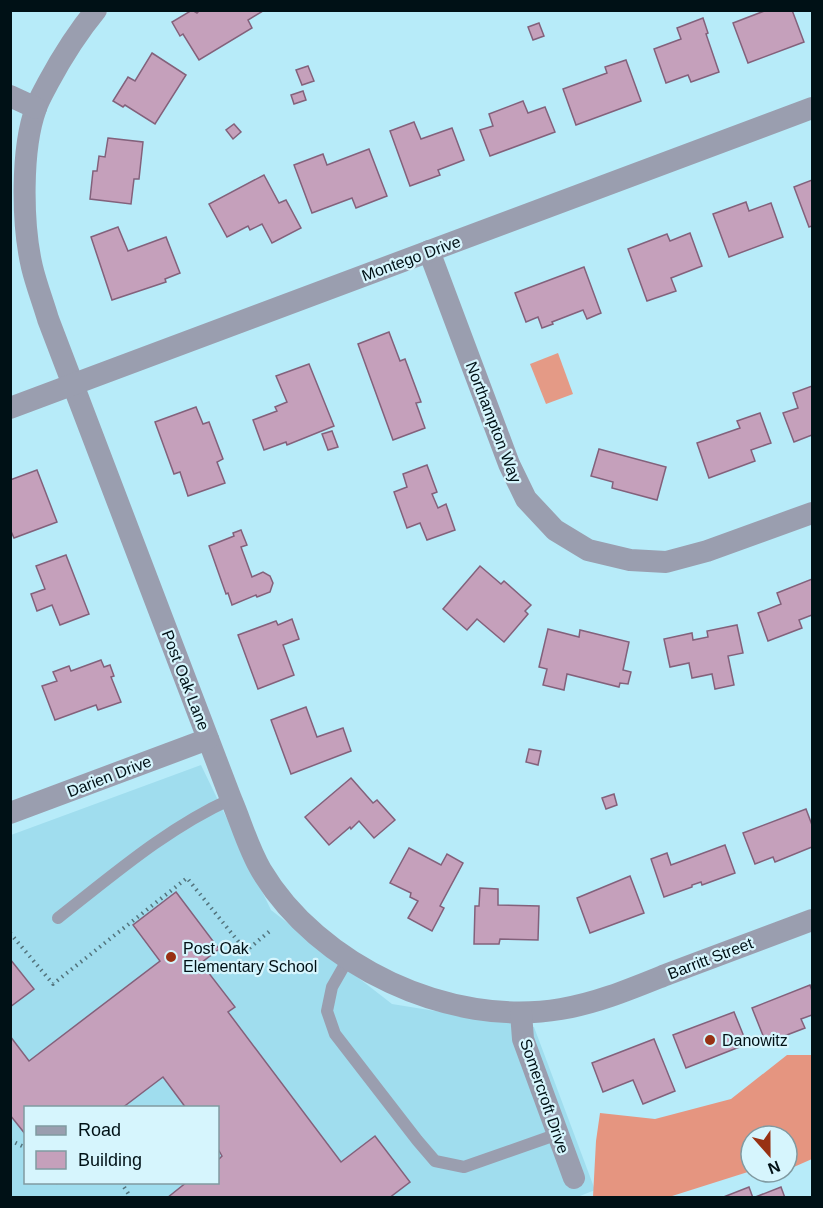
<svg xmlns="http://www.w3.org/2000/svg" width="823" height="1208" font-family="Helvetica,sans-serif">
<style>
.built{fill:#a0ddee;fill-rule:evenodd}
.green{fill:#e49a86}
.forest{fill:#e59580}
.building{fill:#c5a0bb;stroke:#83617b;stroke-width:1.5}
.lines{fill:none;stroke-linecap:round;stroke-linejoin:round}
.path{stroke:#53747d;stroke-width:4;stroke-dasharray:1.5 4.5;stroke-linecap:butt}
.lane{stroke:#9a9eaf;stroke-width:12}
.street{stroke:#9a9eaf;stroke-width:22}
.poi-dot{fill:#983113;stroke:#d6f5fd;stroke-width:2}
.labels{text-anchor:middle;stroke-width:4.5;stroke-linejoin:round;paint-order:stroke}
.street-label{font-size:16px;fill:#001116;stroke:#d6f5fd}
.poi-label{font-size:16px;fill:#001116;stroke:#d6f5fd;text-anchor:start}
</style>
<rect width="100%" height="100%" fill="#b7ebf9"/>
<path class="built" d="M201,765L271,910L392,1004L534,1027L595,1190L575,1198H11V835ZM26,1108H218V1182H26Z"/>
<path class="green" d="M558,353L573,394L546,404L530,364Z"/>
<path class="forest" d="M787,1055H812V1159L787,1170V1136H751V1171L669,1197H593L596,1141L600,1113L655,1119L731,1099Z"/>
<g class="building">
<path d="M192,10L197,13L200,10L263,11L248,20L252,28L199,60L183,34L180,36L172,22Z"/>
<path d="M767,10H792L804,42L748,63L733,23Z"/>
<path d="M703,18L708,33L706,34L719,72L691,82L688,75L666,83L654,49L681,39L677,28Z"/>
<path d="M539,23L544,36L533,40L528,27Z"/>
<path d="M152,53L186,75L155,124L125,105L123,107L113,101L128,77L135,81Z"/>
<path d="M626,60L641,101L576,125L563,89L607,73L605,67Z"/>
<path d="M308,66L314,81L302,85L296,70Z"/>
<path d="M303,91L306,100L294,104L291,95Z"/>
<path d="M523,101L528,113L545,107L555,132L490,156L480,130L493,126L489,114Z"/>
<path d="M414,122L421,139L452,128L464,160L438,170L440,175L410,186L390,131Z"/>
<path d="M234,124L241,132L233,139L226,130Z"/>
<path d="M108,138L143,142L139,179H134L131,204L90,199L93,171H97L99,156L105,157Z"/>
<path d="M369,149L387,196L356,208L352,198L312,213L294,165L323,154L327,165Z"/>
<path d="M264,175L279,203L286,200L301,228L272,243L262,224L250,230L248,226L227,237L209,204Z"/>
<path d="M812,180V226L809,227L794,187Z"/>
<path d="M746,202L749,211L771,203L783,237L729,257L713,214Z"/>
<path d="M118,227L128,251L166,237L180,273L165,279L166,282L112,300L91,237Z"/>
<path d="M690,233L702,266L671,278L676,291L647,301L628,249L667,234L670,241Z"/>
<path d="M584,267L601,313L587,319L583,310L552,322L553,324L542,328L538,317L526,322L515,293Z"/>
<path d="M389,332L400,361L405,359L421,402L416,403L425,428L393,440L358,344Z"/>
<path d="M309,364L334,426L287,445L286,442L264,450L253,420L277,411L275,407L287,402L276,376Z"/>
<path d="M812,386V435L794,442L783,413L798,408L793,393Z"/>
<path d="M196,407L203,424L209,422L223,459L217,462L225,483L188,496L180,472L174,474L155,422Z"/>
<path d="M760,413L771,443L751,450L755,461L709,478L697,443L740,428L737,421Z"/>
<path d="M332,431L338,447L328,450L322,434Z"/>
<path d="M599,449L666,467L657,500L612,488L613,482L591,476Z"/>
<path d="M427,465L437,492L432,494L438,508L446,504L455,530L427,540L420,523L407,528L394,492L407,487L403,474Z"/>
<path d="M37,470L57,522L14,538L10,529V480Z"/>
<path d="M241,530L247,545L241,547L252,577L263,572L270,576L273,583L270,592L257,597L256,595L232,605L228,593L226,594L209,546L234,536L233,533Z"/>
<path d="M66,555L89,614L60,625L52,605L37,611L31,594L45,589L36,566Z"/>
<path d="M480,566L501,584L504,581L531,605L525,611L528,614L504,642L477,619L467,630L443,609Z"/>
<path d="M812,579V615L799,620L802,628L768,641L758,613L781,604L777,593Z"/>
<path d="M292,619L299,639L283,645L294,675L258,689L238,635L276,621L278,625Z"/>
<path d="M737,625L743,653L728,656L734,685L715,689L712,674L692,678L689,663L670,667L664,639L692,633L693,640L708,637L707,631Z"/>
<path d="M548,629L579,637L580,630L629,642L623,670L631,672L628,684L620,683L619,687L567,674L564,690L543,685L547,669L539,667Z"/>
<path d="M101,660L104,667L110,665L114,676L111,677L121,702L98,710L96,705L55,720L42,686L57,681L53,672L69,666L71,671Z"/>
<path d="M306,707L317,737L343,728L351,751L291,774L271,720Z"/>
<path d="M529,749L541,751L538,765L526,762Z"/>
<path d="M351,778L373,803L377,800L395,820L374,838L359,821L351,829L350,827L329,845L305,817Z"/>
<path d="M614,794L617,805L606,809L602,798Z"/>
<path d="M806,809L812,825V847L775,862L773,857L755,864L743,833Z"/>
<path d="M725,845L735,873L702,885L701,882L692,885V887L664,897L651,859L667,853L671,865Z"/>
<path d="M409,848L441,865L447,854L463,863L440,906L444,908L432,931L408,918L418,901L410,897L411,893L390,883Z"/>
<path d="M630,876L644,913L590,933L577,898Z"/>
<path d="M480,888L498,889V905L539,906L538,940L500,939L499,944H474L475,906H479Z"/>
<path d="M176,892L219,949L201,963L235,1007L228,1012L341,1162L375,1136L410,1182L389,1198H167L187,1182H218V1160L222,1156L218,1149V1108H186L163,1077L122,1108H26V1135L10,1115V1036L29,1061L160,961L133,925Z"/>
<path d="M10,959L34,989L10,1007Z"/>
<path d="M810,985L812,991V1015L801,1019L805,1028L766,1043L752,1008Z"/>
<path d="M734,1012L747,1044L686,1068L673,1035Z"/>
<path d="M654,1039L675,1091L643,1104L633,1080L603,1092L592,1063Z"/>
<path d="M749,1187L753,1198H721Z"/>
<path d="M781,1187L785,1198H753Z"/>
</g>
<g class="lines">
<g class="path">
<path d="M10,933L53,984L187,878L246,951L271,930"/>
<path d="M10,1140L26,1148"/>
<path d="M58,1182L59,1184L63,1182"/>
<path d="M121,1182L131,1198"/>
</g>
<g class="lane">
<path d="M58,918C113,875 167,828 231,799"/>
<path d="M348,959L332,987L327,1011L335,1034L417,1140L435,1161L464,1167L558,1134"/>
</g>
<g class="street">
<path d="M96,10C77,33 62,57 48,83C44,91 39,99 36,108C21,149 22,224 32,267C36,284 43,302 48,319L231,799C241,822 248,848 261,870C318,966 450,1028 561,1009C598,1003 633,988 668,974C716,956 764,938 812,920"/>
<path d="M10,96L36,108"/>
<path d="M429,251L509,464L526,499L555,530L588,550L630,560L666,562L707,551L812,513"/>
<path d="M10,408L812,108"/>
<path d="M10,813L208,739"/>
<path d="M521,1013L523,1039L574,1178"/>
</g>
</g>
<g class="poi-dot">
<circle cx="171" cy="957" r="6"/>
<circle cx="710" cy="1040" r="6"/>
</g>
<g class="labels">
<g class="street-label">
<text transform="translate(411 258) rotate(-20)" y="6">Montego Drive</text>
<text transform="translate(494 422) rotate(69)" y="6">Northampton Way</text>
<text transform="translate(186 680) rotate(69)" y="6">Post Oak Lane</text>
<text transform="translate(109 776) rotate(-21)" y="6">Darien Drive</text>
<text transform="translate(710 958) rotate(-21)" y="6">Barritt Street</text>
<text transform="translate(545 1096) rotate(71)" y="6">Somercroft Drive</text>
</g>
<g class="poi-label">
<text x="183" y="954">Post Oak<tspan x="183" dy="18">Elementary School</tspan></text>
<text x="722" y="1046">Danowitz</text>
</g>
</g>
<rect width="823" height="1208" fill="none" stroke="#001116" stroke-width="24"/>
<rect x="24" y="1106" width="195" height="78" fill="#d6f5fd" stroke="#809aa1" stroke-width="1.5"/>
<rect x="36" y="1126" width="30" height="9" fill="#9a9eaf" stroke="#809aa1" stroke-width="1.5"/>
<text x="78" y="1136" font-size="18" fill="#001116">Road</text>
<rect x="36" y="1151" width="30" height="18" fill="#c5a0bb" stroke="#809aa1" stroke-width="1.5"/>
<text x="78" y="1166" font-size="18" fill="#001116">Building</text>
<g transform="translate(769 1154) rotate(159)"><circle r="28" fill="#d6f5fd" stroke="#809aa1" stroke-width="1.5"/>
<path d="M0-4.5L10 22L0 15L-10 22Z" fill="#983113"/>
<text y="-9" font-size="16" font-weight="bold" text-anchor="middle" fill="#001116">N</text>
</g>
</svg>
